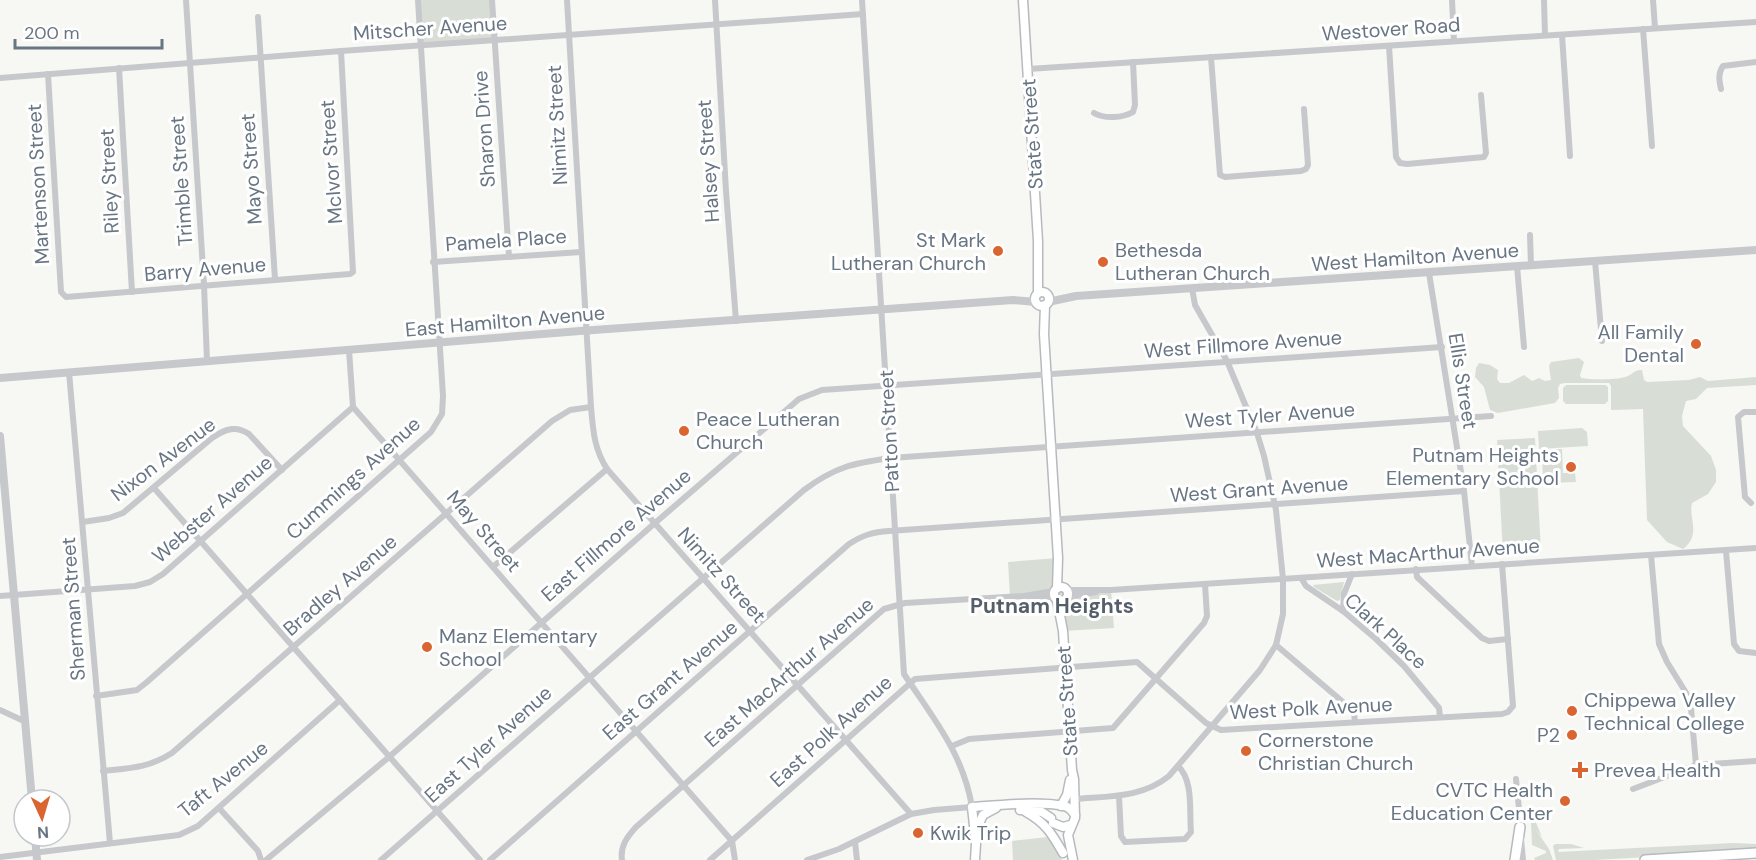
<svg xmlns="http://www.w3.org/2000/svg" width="1756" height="860" font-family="'DM Sans',sans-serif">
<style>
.green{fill:#d8ded5}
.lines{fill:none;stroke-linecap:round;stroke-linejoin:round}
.secondary-casing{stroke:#b6babe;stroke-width:11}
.primary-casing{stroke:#b6babd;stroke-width:12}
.minor{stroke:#c6c8cc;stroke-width:6}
.tertiary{stroke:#c6c8cc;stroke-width:8}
.secondary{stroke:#fff;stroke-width:8}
.primary{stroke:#fff;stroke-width:9}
.poi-dot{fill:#da6531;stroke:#fff;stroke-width:2}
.labels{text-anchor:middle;stroke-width:6;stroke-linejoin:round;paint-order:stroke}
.street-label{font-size:20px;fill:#687583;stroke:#fff}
.poi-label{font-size:20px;fill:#687583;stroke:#fff;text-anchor:start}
.neighbourhood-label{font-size:21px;font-weight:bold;fill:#555f69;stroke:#fff}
</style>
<rect width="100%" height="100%" fill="#f7f7f4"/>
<g class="green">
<path d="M418,0H492L494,40L420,45Z"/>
<path d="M1579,358L1584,362L1580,375L1581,378C1590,380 1617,380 1625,377C1633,375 1633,370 1642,370L1644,380L1647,382L1689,380L1700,377L1708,381L1756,377V385L1707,388L1696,399L1686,401L1682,416L1683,426L1711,456L1716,470V482L1708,494L1692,503C1688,518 1702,534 1683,549L1667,542L1647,520L1643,409L1611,410V386L1609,383H1565L1560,384L1558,388L1559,398L1555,403L1498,413L1490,410L1484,387L1475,377L1476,368L1479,363L1490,365L1498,370L1497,379L1500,383H1509L1524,375L1532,381L1539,378L1545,381L1551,380L1549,366L1551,362Z"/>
<path d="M1566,385H1605L1608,387V401L1605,404H1566L1563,401V388Z"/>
<path d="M1582,428L1587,432L1588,446L1539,449L1538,431Z"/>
<path d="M1535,438L1541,553L1503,555L1497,440Z"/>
<path d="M1562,449L1563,473H1575L1576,482L1543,483L1542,450Z"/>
<path d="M1058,558L1063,584L1065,589L1111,590L1114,628L1063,631L1057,600L1010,597L1008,562Z"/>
<path d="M1344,582L1340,600L1337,601L1314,587L1313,585Z"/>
<path d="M1531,811L1542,837L1536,830L1549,849L1553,860H1535L1534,858L1546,853V851L1532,845L1531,822L1528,812Z"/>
<path d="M1048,837L1055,845L1062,860H1013L1012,841Z"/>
<path d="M1733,843L1756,844V851L1595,860H1556L1553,846L1555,844H1571L1584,848L1559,849L1558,852Z"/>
</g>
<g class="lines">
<g class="secondary-casing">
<g id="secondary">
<path d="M1023,0L1038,241V293"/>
<circle cx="1042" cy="299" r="7"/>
<path d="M1045,305L1044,334L1058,558L1057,588"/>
<circle cx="1061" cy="594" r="7"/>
<path d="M1057,600L1063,631L1072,770L1074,779L1075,818L1068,835L1073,860"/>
<path d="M1061,806L1067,795L1070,780"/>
<path d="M1020,810L1042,812L1051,818"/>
<path d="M1026,812C1046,823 1052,834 1063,853"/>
<path d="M1053,823L1063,827L1071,825"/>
<path d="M976,830L983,815L996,808"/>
<path d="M975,860L976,844L972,807C999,805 1038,801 1064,806C1070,807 1072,811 1075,815"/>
</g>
</g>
<g class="primary-casing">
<g id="primary">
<path d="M1515,860L1520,827"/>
<path d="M1645,860L1756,853"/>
</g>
</g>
<g class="minor">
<path d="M186,0L204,285L207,361"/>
<path d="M492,0L509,257"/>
<path d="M567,0L591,407C593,430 594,449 607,469L911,814"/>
<path d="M715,0L726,191L736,321"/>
<path d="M1452,0L1454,41"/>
<path d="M1544,0L1545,35"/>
<path d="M1653,0L1655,28"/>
<path d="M258,17L275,279"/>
<path d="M1643,29L1652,146"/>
<path d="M1562,35L1570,156"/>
<path d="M1389,46L1396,157L1400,163L1407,164L1484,157L1486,153L1481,95"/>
<path d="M1211,57L1220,175L1225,177L1301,171L1306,169L1308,165L1304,109"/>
<path d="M119,68L132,292"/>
<path d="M1028,69L1756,22"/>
<path d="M48,74L61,292L66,297L350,274L353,272L341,51"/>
<path d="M0,78L341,51L863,14"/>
<path d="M1721,89C1719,80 1718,73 1723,66L1756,62"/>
<path d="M1094,113C1104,119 1123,118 1133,112L1135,105L1133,62"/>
<path d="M1530,235L1531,265"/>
<path d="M1595,261L1602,341"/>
<path d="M433,262L581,252"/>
<path d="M1517,266L1524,347"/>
<path d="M1429,273L1464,491L1472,566"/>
<path d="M349,350L353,407L732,841L735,860"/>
<path d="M69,372L110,843"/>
<path d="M154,488L480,860"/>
<path d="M1751,503L1745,497L1738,417L1744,412H1756"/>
<path d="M83,522L109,518L123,513L212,438C225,429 236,425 249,434L282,470"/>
<path d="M1726,551L1734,644L1739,651L1756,653"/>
<path d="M1651,555L1659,644L1667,662L1688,696L1691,708L1696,765"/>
<path d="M494,566L607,469"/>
<path d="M1416,569L1417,577L1482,638L1489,641L1508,639"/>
<path d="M1301,578L1306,586L1343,611L1376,639L1404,666L1439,708L1440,717"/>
<path d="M1067,590H1111L1756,548"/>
<path d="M0,596L135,586L150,582L163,574L353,407"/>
<path d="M1028,596L1054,597"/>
<path d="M1067,597L1096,592"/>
<path d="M1343,611L1344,594L1352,574"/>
<path d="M1276,645L1350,708L1354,713L1355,722"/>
<path d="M96,696L137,690L147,682L431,432L442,414L443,396L418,0"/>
<path d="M0,710L26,722"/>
<path d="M952,746L969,739L1113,728L1204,623L1207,616L1205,584"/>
<path d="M103,771C131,768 148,768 172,753L552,421L570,410L591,407"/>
<path d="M1516,779L1521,829"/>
<path d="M1633,789L1696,765L1756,761"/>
<path d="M1119,796L1121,836L1125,842L1185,839L1191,832C1189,812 1194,781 1178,766"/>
<path d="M1075,799C1109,796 1142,798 1169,776L1260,670L1276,645L1283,614V579L1276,510L1264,456L1257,433L1227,361L1195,305L1192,288"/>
<path d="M219,808L258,851L261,860"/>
<path d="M1521,839L1523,860"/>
<path d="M855,842L857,860"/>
<path d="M0,857L179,835L198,826L340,700"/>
<path d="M266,860L389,757L655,523L799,399L822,390L1442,347"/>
<path d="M381,860L804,490C835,467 853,463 891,458L1491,416"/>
<path d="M490,860L849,544C863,535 873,532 889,531L1464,491"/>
<path d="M622,860C620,846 627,837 636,827L884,609L905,603L1024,596L1054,591"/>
<path d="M710,860L915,679L1137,662L1206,723L1221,730L1502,714L1508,712L1513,706L1502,564"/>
<path d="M807,860L839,849L911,814L934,810L972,807C963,753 933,718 904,674L862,0"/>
</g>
<g class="tertiary">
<path d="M1048,302L1076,296L1756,250"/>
<path d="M0,378L580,331L1013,300L1036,302"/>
<path d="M0,436L32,800"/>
<path d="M35,836L37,860"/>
</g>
<use href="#secondary" class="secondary"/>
<use href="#primary" class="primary"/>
</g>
<g class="poi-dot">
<circle cx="998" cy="251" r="6"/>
<circle cx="1103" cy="262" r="6"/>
<circle cx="1696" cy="344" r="6"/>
<circle cx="684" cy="431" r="6"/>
<circle cx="1571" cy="467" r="6"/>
<circle cx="427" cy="647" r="6"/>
<circle cx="1572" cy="711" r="6"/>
<circle cx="1572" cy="735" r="6"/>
<circle cx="1246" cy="751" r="6"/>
<path d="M1577 761h6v6h6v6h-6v6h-6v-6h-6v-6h6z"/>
<circle cx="1565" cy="801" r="6"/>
<circle cx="918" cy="833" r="6"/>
</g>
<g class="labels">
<g class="street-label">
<text transform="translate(430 28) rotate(-4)" y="7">Mitscher Avenue</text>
<text transform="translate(1391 29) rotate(-4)" y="7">Westover Road</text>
<text transform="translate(557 125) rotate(-93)" y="7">Nimitz Street</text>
<text transform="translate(484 129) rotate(-94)" y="7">Sharon Drive</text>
<text transform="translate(1032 134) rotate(-94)" y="7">State Street</text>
<text transform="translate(708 161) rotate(-94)" y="7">Halsey Street</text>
<text transform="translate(331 162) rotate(-94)" y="7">McIvor Street</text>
<text transform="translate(251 169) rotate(-94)" y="7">Mayo Street</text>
<text transform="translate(109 181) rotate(-93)" y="7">Riley Street</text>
<text transform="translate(181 181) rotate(-94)" y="7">Trimble Street</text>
<text transform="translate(38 184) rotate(-93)" y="7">Martenson Street</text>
<text transform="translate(506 240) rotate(-4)" y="7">Pamela Place</text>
<text transform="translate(1415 257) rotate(-4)" y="7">West Hamilton Avenue</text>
<text transform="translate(205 269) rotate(-5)" y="7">Barry Avenue</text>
<text transform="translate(505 321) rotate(-5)" y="7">East Hamilton Avenue</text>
<text transform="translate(1243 344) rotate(-4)" y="7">West Fillmore Avenue</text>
<text transform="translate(1463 381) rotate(81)" y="7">Ellis Street</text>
<text transform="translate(1270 415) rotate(-4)" y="7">West Tyler Avenue</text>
<text transform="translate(889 431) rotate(-93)" y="7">Patton Street</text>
<text transform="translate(163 459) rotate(-37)" y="7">Nixon Avenue</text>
<text transform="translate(353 478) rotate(-42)" y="7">Cummings Avenue</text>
<text transform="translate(1259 489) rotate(-4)" y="7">West Grant Avenue</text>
<text transform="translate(212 509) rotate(-41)" y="7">Webster Avenue</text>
<text transform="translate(484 531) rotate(49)" y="7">May Street</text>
<text transform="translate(616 535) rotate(-41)" y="7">East Fillmore Avenue</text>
<text transform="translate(1428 553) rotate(-4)" y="7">West MacArthur Avenue</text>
<text transform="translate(722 575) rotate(48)" y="7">Nimitz Street</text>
<text transform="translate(340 585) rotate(-41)" y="7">Bradley Avenue</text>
<text transform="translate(73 609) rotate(-94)" y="7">Sherman Street</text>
<text transform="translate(1386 631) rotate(42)" y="7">Clark Place</text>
<text transform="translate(789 672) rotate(-41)" y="7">East MacArthur Avenue</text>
<text transform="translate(670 680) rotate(-41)" y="7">East Grant Avenue</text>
<text transform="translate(1067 701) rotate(-94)" y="7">State Street</text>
<text transform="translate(1311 708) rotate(-3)" y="7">West Polk Avenue</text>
<text transform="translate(831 731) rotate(-42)" y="7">East Polk Avenue</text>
<text transform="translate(488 744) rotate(-42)" y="7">East Tyler Avenue</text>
<text transform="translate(223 779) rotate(-39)" y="7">Taft Avenue</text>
</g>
<g class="poi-label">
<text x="986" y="247" text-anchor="end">St Mark<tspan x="986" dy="23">Lutheran Church</tspan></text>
<text x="1115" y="257">Bethesda<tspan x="1115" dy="23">Lutheran Church</tspan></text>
<text x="1684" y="339" text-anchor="end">All Family<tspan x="1684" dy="23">Dental</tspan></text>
<text x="696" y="426">Peace Lutheran<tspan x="696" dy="23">Church</tspan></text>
<text x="1559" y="462" text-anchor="end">Putnam Heights<tspan x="1559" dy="23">Elementary School</tspan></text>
<text x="439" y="643">Manz Elementary<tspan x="439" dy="23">School</tspan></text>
<text x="1584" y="707">Chippewa Valley<tspan x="1584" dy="23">Technical College</tspan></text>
<text x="1560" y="742" text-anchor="end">P2</text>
<text x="1258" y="747">Cornerstone<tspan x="1258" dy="23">Christian Church</tspan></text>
<text x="1594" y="777">Prevea Health</text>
<text x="1553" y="797" text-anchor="end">CVTC Health<tspan x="1553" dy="23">Education Center</tspan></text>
<text x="930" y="840">Kwik Trip</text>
</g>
<g class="neighbourhood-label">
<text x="1052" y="613">Putnam Heights</text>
</g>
</g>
<g transform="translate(42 818) rotate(176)"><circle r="28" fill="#ffffff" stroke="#c3c8cd" stroke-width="1.5"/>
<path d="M0-4.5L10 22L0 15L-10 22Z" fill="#da6531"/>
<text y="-9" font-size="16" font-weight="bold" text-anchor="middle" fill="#687583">N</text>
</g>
<path d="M15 39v9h147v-9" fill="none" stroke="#687583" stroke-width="3"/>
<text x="24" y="39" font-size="18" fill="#687583" stroke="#ffffff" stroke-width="4.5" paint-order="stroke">200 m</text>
</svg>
